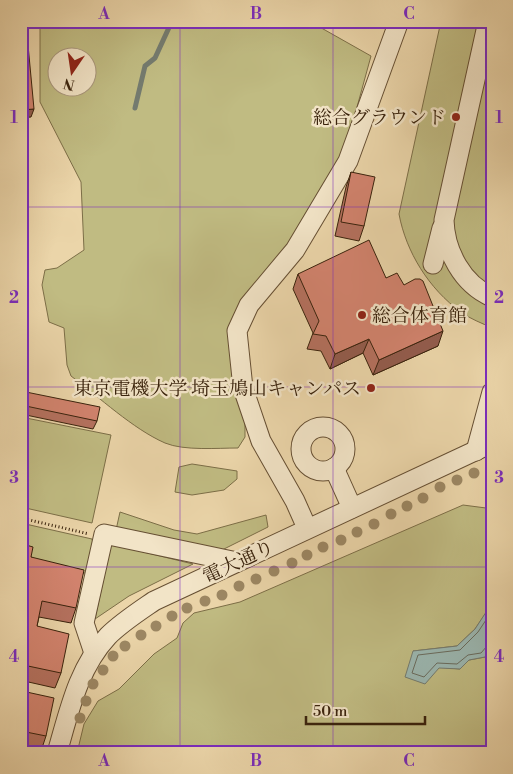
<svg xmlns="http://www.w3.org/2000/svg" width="513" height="774" font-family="'Libre Bodoni','Noto Serif JP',serif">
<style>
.green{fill:#c0bb82;stroke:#7c6e47;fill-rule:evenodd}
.water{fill:#9bb7b1;stroke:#747b6f}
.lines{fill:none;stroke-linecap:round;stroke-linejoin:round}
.shore{stroke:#6a6c5e;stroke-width:1}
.stream{stroke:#747b6f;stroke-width:5}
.minor-casing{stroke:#664f33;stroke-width:21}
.path{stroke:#39220c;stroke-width:3;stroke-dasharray:1 2.5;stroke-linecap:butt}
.minor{stroke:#f2e4c7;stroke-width:19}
.tree{fill:#9c8763}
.wall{fill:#b5715f;stroke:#39220c}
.shaded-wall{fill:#935c4d;stroke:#39220c}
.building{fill:#d2836e;stroke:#39220c}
.grid{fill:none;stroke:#7b2cbf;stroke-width:1;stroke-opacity:0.55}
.poi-dot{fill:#8f2418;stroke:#f2e4c7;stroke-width:2}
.labels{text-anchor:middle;stroke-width:5;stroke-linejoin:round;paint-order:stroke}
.poi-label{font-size:19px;fill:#39220c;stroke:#f2e4c7;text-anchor:end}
.street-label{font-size:19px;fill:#39220c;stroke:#f2e4c7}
.neatline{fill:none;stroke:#7b2cbf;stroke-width:2}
.grid-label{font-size:16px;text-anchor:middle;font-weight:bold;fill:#7b2cbf}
</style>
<rect width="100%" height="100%" fill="#ebd5a9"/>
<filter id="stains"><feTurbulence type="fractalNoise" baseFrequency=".004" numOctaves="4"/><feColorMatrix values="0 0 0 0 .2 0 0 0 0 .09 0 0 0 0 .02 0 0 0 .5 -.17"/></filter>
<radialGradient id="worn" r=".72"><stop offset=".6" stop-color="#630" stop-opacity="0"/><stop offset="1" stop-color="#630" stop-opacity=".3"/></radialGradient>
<g class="green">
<path d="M40,21H309L371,56L351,129L337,168L233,339L245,424V437L238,448C218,448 184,451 165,443C133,429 99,397 71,376L67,365L64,328L49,322L42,285L45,270L57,268L84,250L81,182L40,102ZM58,58H88V88H58Z"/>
<path d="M441,21H492V328C482,323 470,319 461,312C429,289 406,252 399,214Z"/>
<path d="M21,417L111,435L92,523L21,507Z"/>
<path d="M192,464L237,471V479L224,490L192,495L175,492L179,467Z"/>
<path d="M492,503V604L475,629L457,646L413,651L439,667L460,669L469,660L485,657L492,647V753H77L84,724L98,701L119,689L154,654L177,638L183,623L194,613L240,602L463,505L486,508Z"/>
<path d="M120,512L174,530L197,534L266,515L268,527L220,551L116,530Z"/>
<path d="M21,523L92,539L95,550L93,567L83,574L31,564L21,549Z"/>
<path d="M111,544L193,564L129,596L95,619Z"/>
</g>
<path class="water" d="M492,603V647L485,657L469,660L460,669L439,668L425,684L405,677L413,651L457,646L475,629Z"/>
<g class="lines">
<path class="shore" d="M492,611L478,632L460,650L418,655L412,673L424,677L437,663L457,664L468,655L481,653L487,646L492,645"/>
<path class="stream" d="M135,108L145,66L155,58L172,21"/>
<g class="minor-casing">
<g id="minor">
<path d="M488,21L444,220C445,251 462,284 492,297"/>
<path d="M433,264L442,228"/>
<circle cx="323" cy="449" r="22"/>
<path d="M476,451L492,392"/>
<path d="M334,468L352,508"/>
<path d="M307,528L295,501L261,441L243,388L237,331L249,305L295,250L348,161L399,21"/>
<path d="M94,653L84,623L104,534L237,562"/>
<path d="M57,753C69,712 78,668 108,636C121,623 138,612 154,601L492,443"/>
</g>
</g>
<path class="path" d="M21,518L89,534"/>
<use href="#minor" class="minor"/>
</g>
<g class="tree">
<circle cx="474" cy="473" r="5.5"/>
<circle cx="457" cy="480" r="5.5"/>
<circle cx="440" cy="487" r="5.5"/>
<circle cx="423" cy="498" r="5.5"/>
<circle cx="407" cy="506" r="5.5"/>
<circle cx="391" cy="514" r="5.5"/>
<circle cx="374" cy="524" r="5.5"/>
<circle cx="357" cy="532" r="5.5"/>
<circle cx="341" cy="540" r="5.5"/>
<circle cx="323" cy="547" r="5.5"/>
<circle cx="307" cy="555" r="5.5"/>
<circle cx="292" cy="563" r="5.5"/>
<circle cx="274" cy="571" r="5.5"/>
<circle cx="256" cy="579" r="5.5"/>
<circle cx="239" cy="586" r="5.5"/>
<circle cx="222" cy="595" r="5.5"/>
<circle cx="205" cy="601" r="5.5"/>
<circle cx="187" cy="608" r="5.5"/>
<circle cx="172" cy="616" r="5.5"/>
<circle cx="156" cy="626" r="5.5"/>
<circle cx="141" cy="635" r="5.5"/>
<circle cx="125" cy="646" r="5.5"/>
<circle cx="113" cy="656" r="5.5"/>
<circle cx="103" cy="670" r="5.5"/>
<circle cx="93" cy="684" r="5.5"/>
<circle cx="86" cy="701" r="5.5"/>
<circle cx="80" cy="718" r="5.5"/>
</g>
<g class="wall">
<path d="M351,172L364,226L359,241L335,236L346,187Z"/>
<path d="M298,274L386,278L404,285L438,346L373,375L363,353L330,369L321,351L307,349L313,333L293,289Z"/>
<path d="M21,391L97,421L93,429L21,414Z"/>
<path d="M21,535L31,557L76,608L71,623L39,617L37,626L61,673L55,688L24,681L22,691L46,736L41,751L21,747Z"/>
</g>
<g class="shaded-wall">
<path d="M34,109L31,117L21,118V110Z"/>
<path d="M443,331L438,346L373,375L379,360Z"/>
<path d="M369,339L363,353L330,369L335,354Z"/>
</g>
<g class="building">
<path d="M21,45H28L34,109L21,110Z"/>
<path d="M351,172L375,177L364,226L341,222Z"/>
<path d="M369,240L386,278L397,273L404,285L415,279H420L423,281L443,331L379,360L369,339L335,354L326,336L313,334L319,321L298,274Z"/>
<path d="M21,391L100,407L97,421L21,405Z"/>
<path d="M21,535L27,536L26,545L33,547L31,557L84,570L76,608L42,601L37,626L69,634L61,673L28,666L22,691L54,698L46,736L21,731Z"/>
</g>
<path class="grid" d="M180,21V753M333,21V753M21,207H492M21,387H492M21,567H492"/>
<g class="poi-dot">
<circle cx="456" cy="117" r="5"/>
<circle cx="362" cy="315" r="5"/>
<circle cx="371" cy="388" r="5"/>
</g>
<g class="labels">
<g class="poi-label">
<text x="446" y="124">総合グラウンド</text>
<text x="372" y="322" text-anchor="start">総合体育館</text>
<text x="361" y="395">東京電機大学 埼玉鳩山キャンパス</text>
</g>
<g class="street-label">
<text transform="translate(238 561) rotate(-25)" y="7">電大通り</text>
</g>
</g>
<rect width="513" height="774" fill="none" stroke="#ebd5a9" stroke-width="55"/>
<g transform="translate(72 72) rotate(193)"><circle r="24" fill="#f2e4c7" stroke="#a8967c"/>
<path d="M0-4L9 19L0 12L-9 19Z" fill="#8f2418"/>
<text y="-8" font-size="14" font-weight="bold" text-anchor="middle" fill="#39220c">N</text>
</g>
<path d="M306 716v8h119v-8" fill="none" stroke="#39220c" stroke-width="2.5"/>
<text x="313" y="716" font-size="15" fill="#39220c" stroke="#f2e4c7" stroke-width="4" paint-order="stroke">50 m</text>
<rect x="28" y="28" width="458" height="718" class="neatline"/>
<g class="grid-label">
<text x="104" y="19">A</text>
<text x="256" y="19">B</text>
<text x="409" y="19">C</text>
<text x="14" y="123">1</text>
<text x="499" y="123">1</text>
<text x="14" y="303">2</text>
<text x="499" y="303">2</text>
<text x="14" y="483">3</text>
<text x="499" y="483">3</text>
<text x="14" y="662">4</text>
<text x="499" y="662">4</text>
<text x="104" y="766">A</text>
<text x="256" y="766">B</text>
<text x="409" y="766">C</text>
</g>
<rect width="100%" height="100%" filter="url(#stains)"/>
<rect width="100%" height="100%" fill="url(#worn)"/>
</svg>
